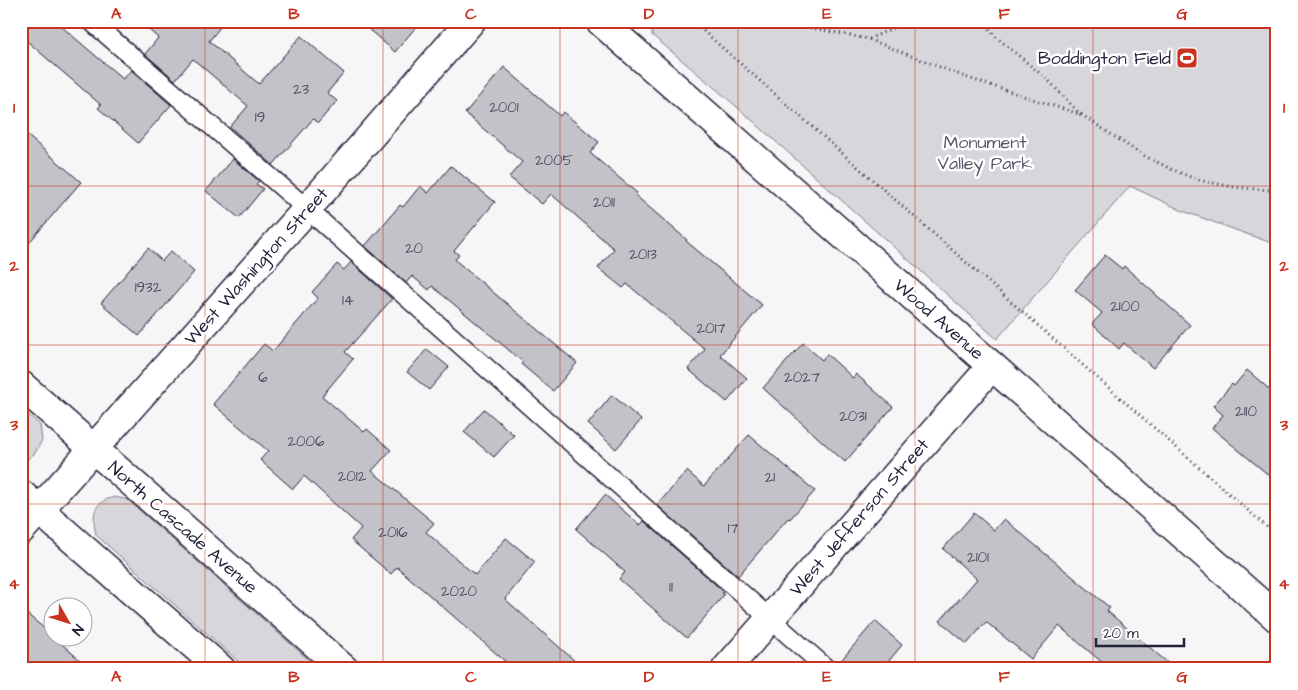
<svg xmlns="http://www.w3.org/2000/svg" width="1298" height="690" font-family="'Architects Daughter',sans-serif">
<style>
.green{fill:#d7d7db;stroke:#7c7c8b}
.building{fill:#c2c2c9;stroke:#22223b}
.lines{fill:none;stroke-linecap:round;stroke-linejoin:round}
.service-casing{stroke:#22223b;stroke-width:21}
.minor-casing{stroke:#22223b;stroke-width:31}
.secondary-casing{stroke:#22223b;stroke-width:31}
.path{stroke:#22223b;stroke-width:3;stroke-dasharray:1 4;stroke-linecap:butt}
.service{stroke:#fff;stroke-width:18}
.minor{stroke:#fff;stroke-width:28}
.secondary{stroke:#fff;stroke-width:28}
.grid{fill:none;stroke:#c8321e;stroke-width:1;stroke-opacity:0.55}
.labels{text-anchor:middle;stroke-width:5;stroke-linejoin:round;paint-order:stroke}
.number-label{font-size:15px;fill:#4a4a5e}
.poi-label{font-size:18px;fill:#22223b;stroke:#fff;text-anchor:end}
.park-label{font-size:18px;fill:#58586b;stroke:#fff}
.street-label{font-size:18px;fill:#22223b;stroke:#fff}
.neatline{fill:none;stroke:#c8321e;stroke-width:2}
.grid-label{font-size:16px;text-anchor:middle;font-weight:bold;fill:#c8321e}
</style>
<rect width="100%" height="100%" fill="#f6f6f7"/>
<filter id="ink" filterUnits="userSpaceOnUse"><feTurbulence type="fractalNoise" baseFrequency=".02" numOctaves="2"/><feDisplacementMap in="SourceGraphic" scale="10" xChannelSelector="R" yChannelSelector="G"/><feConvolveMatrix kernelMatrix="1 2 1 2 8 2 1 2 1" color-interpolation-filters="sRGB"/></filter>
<g filter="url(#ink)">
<g class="green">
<path d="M653,21H1277V245L1183,211L1130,186L997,339L736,106L652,35V23Z"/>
<path d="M21,408L40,425L42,440L35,453L25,461H21Z"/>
<path d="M115,497L128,500L319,669H247L96,535C92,515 92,502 115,497Z"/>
</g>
<g class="building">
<path d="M21,21H55L123,79L131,70L171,105L138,143L98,108L101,105L21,36Z"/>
<path d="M139,21H225L209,41L259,84L301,36L344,73L327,93L337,101L318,123L313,119L273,165L230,127L248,106L193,59L175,80L145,54L158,38Z"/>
<path d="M359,21H421L395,52Z"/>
<path d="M504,67L560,116L563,112L599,142L590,153L637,193L635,195L687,240L686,241L762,305L720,355L747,378L727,402L688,369L705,349L627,284L623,288L598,268L614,249L551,194L542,204L509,177L522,162L465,113Z"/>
<path d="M21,130L81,182L21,252Z"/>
<path d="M233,159L259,181L256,184L263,189L239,218L206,191Z"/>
<path d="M451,166L495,202L454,251L459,255L455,260L577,363L553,391L521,364L523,362L432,286L429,290L412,276L406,283L365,246L400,205L403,207L420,186L428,193Z"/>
<path d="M148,248L162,261L171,251L194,272L139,336L101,303Z"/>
<path d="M1105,255L1122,269L1124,266L1190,325L1153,368L1124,343L1119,349L1092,324L1102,313L1075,290Z"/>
<path d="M351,262L392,299L345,352L353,359L322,396L364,432L367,429L391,450L372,471L434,523L426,532L475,575L506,538L535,562L505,599L584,669H514L397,567L391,574L351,540L361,528L304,476L293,489L260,460L268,451L213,404L264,344L273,351L318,298L312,292L337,264L344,270Z"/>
<path d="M803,343L822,360L827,354L853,378L856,374L893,407L845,462L763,388Z"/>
<path d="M427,349L449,367L429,390L407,372Z"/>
<path d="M1247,370L1277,396V482L1212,428L1223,415L1213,406L1232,384L1234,386Z"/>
<path d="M612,395L641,420L616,449L588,424Z"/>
<path d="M484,409L514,435L494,457L464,432Z"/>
<path d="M749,435L815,491L790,519L788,518L738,576L657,505L687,471L704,486Z"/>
<path d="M605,495L640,525L644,521L724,592L722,593L724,595L687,638L619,579L625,572L576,529Z"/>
<path d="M974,513L994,530L1004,519L1110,608L1107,611L1175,669H1110L1059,626L1031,659L986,622L967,644L940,621L977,579L943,549Z"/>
<path d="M21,609L52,635V638H55L90,669H21Z"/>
<path d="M875,621L902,645L882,669H837V665Z"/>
</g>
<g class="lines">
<g class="service-casing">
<path id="service" d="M91,21L307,209L827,669"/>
</g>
<g class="minor-casing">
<g id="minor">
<path d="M600,21L992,366L1277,618"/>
<path d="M21,530L307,209L471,21"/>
<path d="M726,669L992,366"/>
</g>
</g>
<g class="secondary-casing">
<g id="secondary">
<path d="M21,385L344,669"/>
<path d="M21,494L221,669"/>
</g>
</g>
<g class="path">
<path d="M692,21L1277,536"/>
<path d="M776,21L868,39L968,78L1082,115L1139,153L1171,169L1198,180L1233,187L1270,190L1277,193"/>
<path d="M983,21L996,37L1048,80L1081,115"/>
<path d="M869,39L895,27L901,21"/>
</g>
<use href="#service" class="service"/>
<use href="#minor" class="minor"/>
<use href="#secondary" class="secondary"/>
</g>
</g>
<path class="grid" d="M205,21V669M383,21V669M560,21V669M738,21V669M915,21V669M1093,21V669M21,186H1277M21,345H1277M21,504H1277"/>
<defs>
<g id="stadium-square" transform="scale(1.125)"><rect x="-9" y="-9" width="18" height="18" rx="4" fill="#c8321e" stroke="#fff"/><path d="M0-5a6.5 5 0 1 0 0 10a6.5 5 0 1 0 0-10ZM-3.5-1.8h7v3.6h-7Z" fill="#fff"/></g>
</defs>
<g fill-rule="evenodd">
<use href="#stadium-square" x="1187" y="58"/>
</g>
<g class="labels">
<g class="number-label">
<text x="301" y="94">23</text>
<text x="504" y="112">2001</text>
<text x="260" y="122">19</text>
<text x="554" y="165">2005</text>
<text x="604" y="207">2011</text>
<text x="414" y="253">20</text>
<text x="643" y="259">2013</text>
<text x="148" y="292">1932</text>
<text x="348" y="305">14</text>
<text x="1125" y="311">2100</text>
<text x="711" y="333">2017</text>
<text x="263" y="382">6</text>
<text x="802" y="382">2027</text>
<text x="1246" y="416">2110</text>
<text x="853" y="421">2031</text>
<text x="306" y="446">2006</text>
<text x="352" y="481">2012</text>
<text x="770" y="482">21</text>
<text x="733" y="533">17</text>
<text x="393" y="537">2016</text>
<text x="978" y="562">2101</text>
<text x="671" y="592">11</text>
<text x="459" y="596">2020</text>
</g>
<g class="poi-label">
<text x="1171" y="64">Boddington Field</text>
</g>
<g class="park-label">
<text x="985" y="148">Monument<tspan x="985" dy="21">Valley Park</tspan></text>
</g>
<g class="street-label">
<text transform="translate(256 266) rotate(-48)" y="6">West Washington Street</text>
<text transform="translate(939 319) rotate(41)" y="6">Wood Avenue</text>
<text transform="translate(859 517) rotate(-49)" y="6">West Jefferson Street</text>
<text transform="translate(183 527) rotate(41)" y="6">North Cascade Avenue</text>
</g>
</g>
<rect width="1298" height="690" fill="none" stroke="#fff" stroke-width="55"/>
<g transform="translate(68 622) rotate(129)"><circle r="24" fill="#ffffff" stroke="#a7a7b1"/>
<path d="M0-4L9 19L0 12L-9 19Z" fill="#c8321e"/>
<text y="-8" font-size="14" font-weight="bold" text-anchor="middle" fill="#22223b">N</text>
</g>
<path d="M1096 638v8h88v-8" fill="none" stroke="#22223b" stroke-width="2.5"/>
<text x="1103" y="638" font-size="15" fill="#22223b" stroke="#ffffff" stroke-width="4" paint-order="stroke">20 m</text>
<rect x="28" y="28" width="1242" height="634" class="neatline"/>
<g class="grid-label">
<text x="116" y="19">A</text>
<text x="294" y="19">B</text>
<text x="471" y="19">C</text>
<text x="649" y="19">D</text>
<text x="827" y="19">E</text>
<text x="1004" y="19">F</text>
<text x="1182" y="19">G</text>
<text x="14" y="113">1</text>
<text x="1284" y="113">1</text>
<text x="14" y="271">2</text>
<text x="1284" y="271">2</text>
<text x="14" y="430">3</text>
<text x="1284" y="430">3</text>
<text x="14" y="589">4</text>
<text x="1284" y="589">4</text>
<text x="116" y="682">A</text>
<text x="294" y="682">B</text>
<text x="471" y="682">C</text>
<text x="649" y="682">D</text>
<text x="827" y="682">E</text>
<text x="1004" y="682">F</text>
<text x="1182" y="682">G</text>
</g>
</svg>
